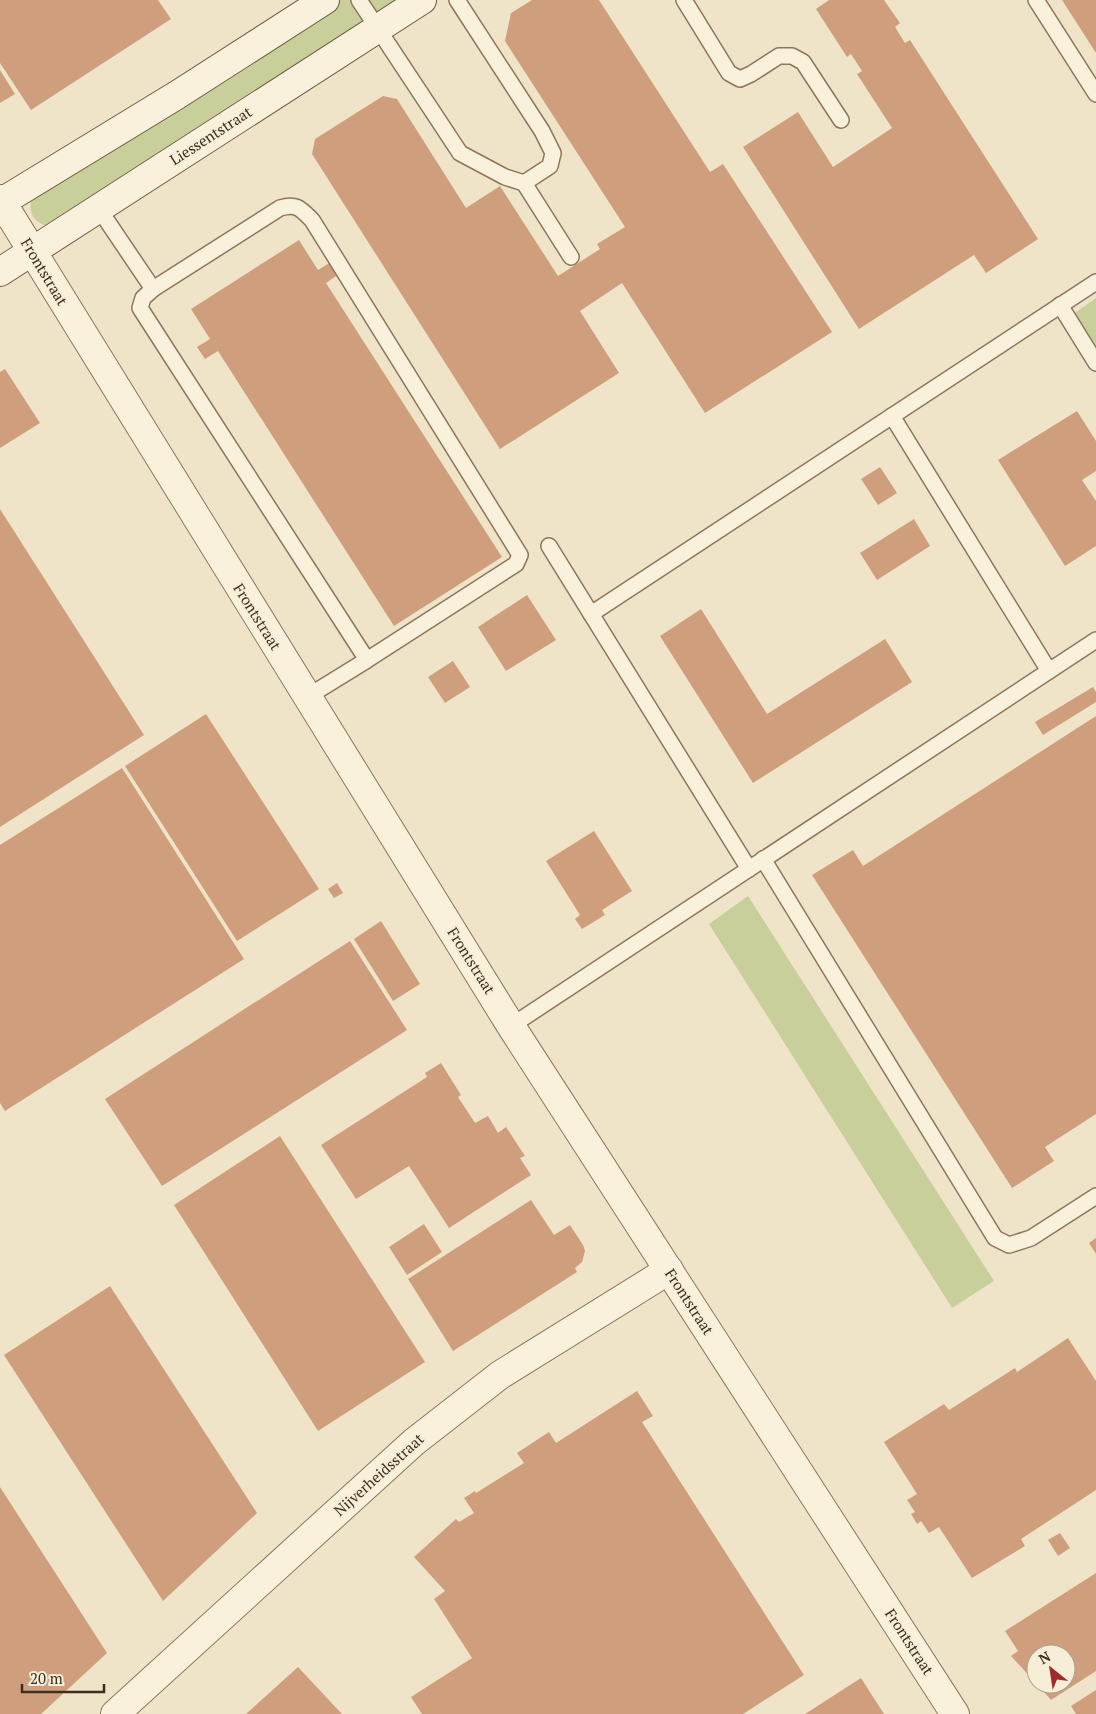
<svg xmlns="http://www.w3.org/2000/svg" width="1096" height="1714" font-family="'PT Serif',serif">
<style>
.green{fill:#c9cf9b}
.building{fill:#cf9f7d}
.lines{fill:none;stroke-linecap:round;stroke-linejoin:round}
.lane-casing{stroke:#8d765c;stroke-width:18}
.street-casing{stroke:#8d765c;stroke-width:30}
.secondary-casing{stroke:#6f573f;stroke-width:30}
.lane{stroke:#faf1dc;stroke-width:15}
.street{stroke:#faf1dc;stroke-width:28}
.secondary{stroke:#faf1dc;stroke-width:28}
.labels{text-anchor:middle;stroke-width:4;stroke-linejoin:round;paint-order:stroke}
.street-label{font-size:15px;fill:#3d2e20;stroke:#f7eed8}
</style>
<rect width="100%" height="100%" fill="#f0e4c8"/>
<g class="green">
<path d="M338,0H406L47,226C32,222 27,210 33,196Z"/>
<path d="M1096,298V360L1069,317Z"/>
<path d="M748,896L994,1281L952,1308L709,924Z"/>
</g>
<g class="building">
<path d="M0,0H158L171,19L31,110L0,63Z"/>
<path d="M532,0H599L710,172L723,164L832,332L705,413L622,283L580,311L619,373L500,449L312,154L315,139L383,96L397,99L466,208L500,186L558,276L600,249L597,244L625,227L505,41L511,13Z"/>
<path d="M829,0H884L900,23L895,27L905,43L910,40L1038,239L986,273L974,255L859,329L743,147L798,112L833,167L892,128L857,74L862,71L851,54L847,57L816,9Z"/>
<path d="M1062,0H1096V53Z"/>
<path d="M0,70L15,94L0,103Z"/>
<path d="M299,240L318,270L331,262L339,274L326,283L502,557L394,626L218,351L205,359L197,347L210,339L191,309Z"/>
<path d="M5,369L40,423L0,448V372Z"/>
<path d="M1077,411L1096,441V471L1082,480L1096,501V546L1065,566L998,460Z"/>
<path d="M880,467L897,493L878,505L861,479Z"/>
<path d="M0,509L144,735L0,827Z"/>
<path d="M914,519L930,546L877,580L860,553Z"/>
<path d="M527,595L556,640L506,671L478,627Z"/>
<path d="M701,609L767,714L885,639L912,682L753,783L660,636Z"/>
<path d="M453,661L470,687L445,703L428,677Z"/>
<path d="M1093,687L1096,692V702L1043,735L1035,722Z"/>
<path d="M206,714L319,889L237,941L125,766Z"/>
<path d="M1096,716V1114L1045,1147L1054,1161L1012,1188L812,875L853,850L863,866Z"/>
<path d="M122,768L244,959L5,1111L0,1103V845Z"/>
<path d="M594,831L632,891L602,910L605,915L582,929L575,919L580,915L546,861Z"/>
<path d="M337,883L343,893L334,898L328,889Z"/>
<path d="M381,921L420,984L393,1001L354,939Z"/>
<path d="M350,941L407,1030L162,1186L105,1099Z"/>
<path d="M441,1063L461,1095L458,1097L475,1123L488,1116L498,1133L506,1127L525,1156L520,1158L531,1175L449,1228L409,1166L356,1199L321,1145L427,1077L425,1073Z"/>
<path d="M280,1136L425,1362L318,1431L174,1205Z"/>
<path d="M531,1200L554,1235L570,1225L583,1245L585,1251L582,1262L575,1268L577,1272L453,1351L408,1279Z"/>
<path d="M424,1224L442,1252L407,1275L389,1247Z"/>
<path d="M1096,1238V1254L1089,1243Z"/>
<path d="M110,1286L257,1513L163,1601L4,1355Z"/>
<path d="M1068,1338L1096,1381V1490L1021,1539L1025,1546L972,1578L939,1527L929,1533L921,1521L917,1524L911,1514L915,1512L907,1500L917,1494L884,1442L944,1404L949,1410L1015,1368L1017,1372Z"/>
<path d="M637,1391L653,1416L642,1422L804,1675L743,1714H422L411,1697L472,1658L434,1599L445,1591L414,1557L456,1519L459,1522L474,1513L464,1498L475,1491L476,1493L524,1463L517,1453L549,1432L556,1443Z"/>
<path d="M0,1487L107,1653L41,1714H0Z"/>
<path d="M1060,1533L1070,1548L1058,1556L1048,1540Z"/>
<path d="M1096,1573V1671L1051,1700L1037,1684H1066V1654H1036V1683L1011,1656L1018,1651L1005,1631Z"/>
<path d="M298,1667L342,1714H246Z"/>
<path d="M861,1678L884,1714H805Z"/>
<path d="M1096,1690V1714H1076L1071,1706Z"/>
</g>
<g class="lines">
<g class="lane-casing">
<g id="lane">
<path d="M359,0L460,153L505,177L524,183L571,257"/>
<path d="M457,0L542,131L553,153L550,166L524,183"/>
<path d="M684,0L729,73L740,79L751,74L779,56H792L803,62L841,120"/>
<path d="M1036,0L1096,94"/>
<path d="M99,209L153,289L143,298L140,308L367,660L307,697"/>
<path d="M153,289L280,208C296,203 300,208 312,220L520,555L516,564L367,660"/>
<path d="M1060,305L1096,363"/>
<path d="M892,416L1049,671"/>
<path d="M549,546L749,869"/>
<path d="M591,614L1096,282"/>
<path d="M763,859L995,1238L1009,1245L1031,1238L1096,1196"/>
<path d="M511,1026L1096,640"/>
</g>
</g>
<g class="street-casing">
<g id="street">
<path d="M0,199L511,1026L955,1714"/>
<path d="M115,1714L414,1442L500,1375L669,1270"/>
</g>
</g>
<g class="secondary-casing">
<g id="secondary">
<path d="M0,203L177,95L325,0"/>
<path d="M0,272L422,0"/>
</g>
</g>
<use href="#lane" class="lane"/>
<use href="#street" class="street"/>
<use href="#secondary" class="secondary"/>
</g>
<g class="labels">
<g class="street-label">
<text transform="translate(211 136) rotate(-33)" y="5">Liessentstraat</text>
<text transform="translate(44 272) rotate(59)" y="5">Frontstraat</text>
<text transform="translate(257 617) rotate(58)" y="5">Frontstraat</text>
<text transform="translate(471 961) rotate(58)" y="5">Frontstraat</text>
<text transform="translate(689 1302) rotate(57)" y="5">Frontstraat</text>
<text transform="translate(379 1475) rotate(-42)" y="5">Nijverheidsstraat</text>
<text transform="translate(909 1642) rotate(57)" y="5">Frontstraat</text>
</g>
</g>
<g transform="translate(1051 1669) rotate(330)"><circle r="24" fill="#f7eed8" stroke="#ada18e"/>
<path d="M0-4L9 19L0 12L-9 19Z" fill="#9e2a2b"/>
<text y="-8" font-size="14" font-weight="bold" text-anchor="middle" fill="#3d2e20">N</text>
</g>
<path d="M22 1684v8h82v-8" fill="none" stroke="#3d2e20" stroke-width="2.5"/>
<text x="30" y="1684" font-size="15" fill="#3d2e20" stroke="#f7eed8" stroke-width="4" paint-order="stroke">20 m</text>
</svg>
